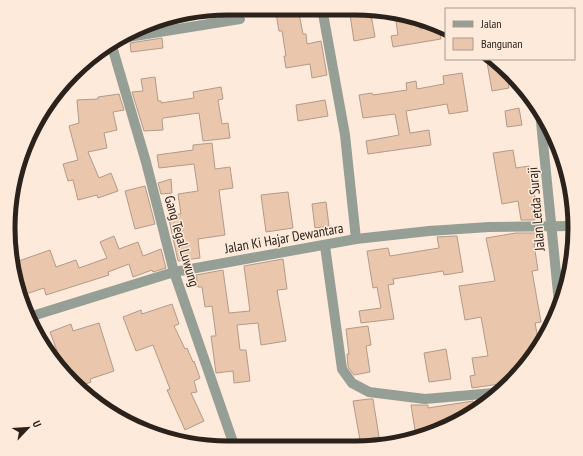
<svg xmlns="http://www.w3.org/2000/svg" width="583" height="456" font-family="'PT Sans Narrow',sans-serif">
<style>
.building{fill:#eac7ac;stroke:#b29a89}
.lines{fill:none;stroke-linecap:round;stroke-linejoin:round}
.minor{stroke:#959f96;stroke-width:10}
.labels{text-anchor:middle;stroke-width:3;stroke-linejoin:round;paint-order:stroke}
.street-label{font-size:14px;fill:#2b221b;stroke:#feeadb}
.rim{fill:none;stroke:#2b221b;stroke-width:5}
</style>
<rect width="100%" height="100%" fill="#feeadb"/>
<g class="building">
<path d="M275,8H298L303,34H306L307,44L321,41L327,75L312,78L310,64L286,68L284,56H286L282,31H279Z"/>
<path d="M349,8L370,9L375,37L354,41Z"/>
<path d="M395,14L418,18L420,29L437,26L439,27L441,39L393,47L391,36L398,35Z"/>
<path d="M162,38L163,48L131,52L130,43Z"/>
<path d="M496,60L506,70L509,88L492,91L487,62Z"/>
<path d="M462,73L468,111L449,114L447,104L406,111L410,133L429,130L431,145L368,154L366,141L399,135L395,114L363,118L359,95L372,93L373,95L407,90L406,83L416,81L417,89L444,84L443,76Z"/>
<path d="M155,77L158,101H161V103L194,98L193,92L221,87L223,99L218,100L222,124L228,123L230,138L203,141L199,113L163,118L162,120L163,130L144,131L132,92L143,91L141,79Z"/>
<path d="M119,94L124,110L113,112L117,130L104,133L107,148L88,152L99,178L111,173L118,191L98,198L97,195L78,200L73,180L68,181L63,164L78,160L69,126L79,123L77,100L98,99V97Z"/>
<path d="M325,100L328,116L298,121L296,105Z"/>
<path d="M519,108L522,125L507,127L505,111Z"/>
<path d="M212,143L215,169L230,167L233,188L219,190L225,235L198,239L200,258L178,261L168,215L181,214L178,194L198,191L194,164L159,168L157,155L193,150V145Z"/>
<path d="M513,150L516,168L529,166L538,213L534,214L535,220H521L518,201L502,204L493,153Z"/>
<path d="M171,179L172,193L161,194L158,183Z"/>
<path d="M145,186L155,224L135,229L125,191Z"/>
<path d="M288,192L293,228L266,232L261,195Z"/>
<path d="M326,202L329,226L315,228L312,204Z"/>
<path d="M516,233H537L539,243L534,244L538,270L532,271L541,322L535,323L539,344L529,362L506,383L472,388L470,376L475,375L472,358L488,356L481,317L465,320L459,286L495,281L486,238Z"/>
<path d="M114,236L119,249L138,242L143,256L161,249L166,268L153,272L152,270L133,277L129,264L108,272L109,275L46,295L44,288L20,296L15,285L13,263L50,250L56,267L76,260L79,268L107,258L100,242Z"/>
<path d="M457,236L463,272L444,275L443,271L393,279L394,284L388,285L394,319L361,323L359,311L381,308L377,287L373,288L367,251L388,248L390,256L439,248L437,237Z"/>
<path d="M283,259L287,289L277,290L286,341L261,345L258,323L237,325L240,350H246L250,381L234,383L233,371L216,373L211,336H216L212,306L205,307L202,287H198L196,275L223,270L229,313L250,311L244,266Z"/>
<path d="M172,304L179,324L174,326L185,349L187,348L193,362L194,361L200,378L194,381L197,392L191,393L204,421L185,430L167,390L170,389L153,345L136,351L123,317L141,310L142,314Z"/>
<path d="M99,323L114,371L90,379L91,382L78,387L60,370L64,369L50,332L71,324L73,331Z"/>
<path d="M368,326L371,345L366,346L370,372L354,375L348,367L347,354H349L346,329Z"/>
<path d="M446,349L451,379L429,382L424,353Z"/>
<path d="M369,399H373L379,437L360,440L353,401Z"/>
<path d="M473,401L475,410L465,419L428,434L416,436L411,405H428V408Z"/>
</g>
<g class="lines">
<g class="minor">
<path d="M322,8L345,135L356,239"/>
<path d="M116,39L240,19"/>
<path d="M111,43L146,162L174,272L234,445"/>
<path d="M540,112L559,303"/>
<path d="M325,246L342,369L352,383L369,392L425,399L494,393"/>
<path d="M29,317L174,272L356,239L429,231L489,227L571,226"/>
</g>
</g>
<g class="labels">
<g class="street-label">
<text transform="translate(536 209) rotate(-95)" y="5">Jalan Letda Suraji</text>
<text transform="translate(284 238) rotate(-10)" y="5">Jalan Ki Hajar Dewantara</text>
<text transform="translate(182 241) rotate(74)" y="5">Gang Tegal Luwung</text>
</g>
</g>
<path d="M0 0H583V456H0ZM228 15H355A213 213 0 0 1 568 228V228A213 213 0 0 1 355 441H228A213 213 0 0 1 15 228V228A213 213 0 0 1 228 15Z" fill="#feeadb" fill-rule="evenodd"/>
<path class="rim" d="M228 15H355A213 213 0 0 1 568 228V228A213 213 0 0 1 355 441H228A213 213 0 0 1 15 228V228A213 213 0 0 1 228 15Z"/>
<rect x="445" y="8" width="130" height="52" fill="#feeadb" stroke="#aa9a8e"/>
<rect x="453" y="21" width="20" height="6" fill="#959f96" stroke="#aa9a8e"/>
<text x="481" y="28" font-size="12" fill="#2b221b">Jalan</text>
<rect x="453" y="38" width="20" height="12" fill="#eac7ac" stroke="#aa9a8e"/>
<text x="481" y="48" font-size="12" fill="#2b221b">Bangunan</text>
<g transform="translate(28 428) rotate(65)" stroke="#feeadb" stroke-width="3" paint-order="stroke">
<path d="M0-3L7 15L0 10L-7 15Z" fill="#2b221b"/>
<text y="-6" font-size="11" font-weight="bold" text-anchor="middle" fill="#2b221b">U</text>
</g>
</svg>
